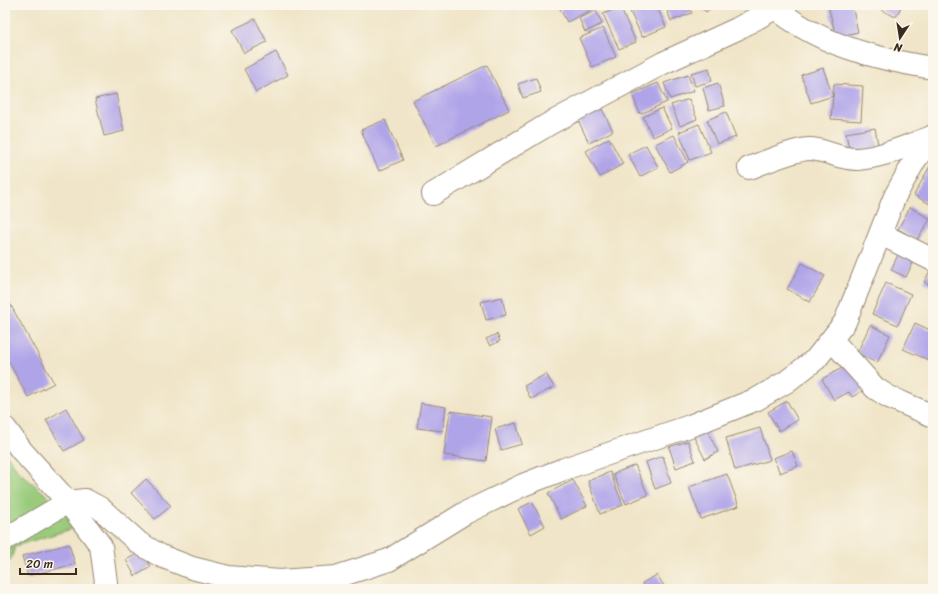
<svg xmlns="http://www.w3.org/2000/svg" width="938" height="594" font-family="Sriracha,sans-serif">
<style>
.green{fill:#9acb7b;stroke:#6a7a4c}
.building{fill:#b0a4e9}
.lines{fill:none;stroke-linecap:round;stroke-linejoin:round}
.minor-casing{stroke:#968873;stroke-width:24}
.minor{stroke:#fff;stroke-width:22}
</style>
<rect width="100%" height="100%" fill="#fbf7ec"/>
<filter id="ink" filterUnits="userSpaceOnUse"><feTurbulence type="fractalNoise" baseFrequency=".025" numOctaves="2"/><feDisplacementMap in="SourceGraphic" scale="8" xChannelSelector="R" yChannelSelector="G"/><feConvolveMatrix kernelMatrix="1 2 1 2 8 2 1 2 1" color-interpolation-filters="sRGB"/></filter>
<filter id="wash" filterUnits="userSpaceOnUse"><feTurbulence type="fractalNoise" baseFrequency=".012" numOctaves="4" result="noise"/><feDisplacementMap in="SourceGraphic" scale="16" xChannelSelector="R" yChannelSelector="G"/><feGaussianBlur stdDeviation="0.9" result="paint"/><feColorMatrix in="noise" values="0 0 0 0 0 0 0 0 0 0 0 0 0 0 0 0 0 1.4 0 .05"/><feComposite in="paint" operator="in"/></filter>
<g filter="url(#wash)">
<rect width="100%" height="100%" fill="#f0e5c8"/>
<path class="green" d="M5,452L19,472L45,494L78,527L15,546L11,559L5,566Z"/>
<g id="blocks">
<g class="building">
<path d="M558,5H601L567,22Z"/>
<path d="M627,5H656L666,27L642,37Z"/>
<path d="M665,5H688L692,13L671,21Z"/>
<path d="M700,5H715L706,12Z"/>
<path d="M828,5H852L858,32L836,37Z"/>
<path d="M883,5H902L896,17L881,10Z"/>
<path d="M620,7L636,42L619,49L603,14Z"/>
<path d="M596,11L602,24L585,32L579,18Z"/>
<path d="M255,19L267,42L244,53L232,30Z"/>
<path d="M603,28L616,57L592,67L579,38Z"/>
<path d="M276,52L288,75L256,92L244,69Z"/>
<path d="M487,65L509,110L436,146L413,101Z"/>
<path d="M709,68L712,81L695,86L691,73Z"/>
<path d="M823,68L833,96L834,84L863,86L861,121L831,119L833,96L811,103L801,75Z"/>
<path d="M688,75L694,91L670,99L664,83Z"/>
<path d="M536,78L541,92L523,98L518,84Z"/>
<path d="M658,83L667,102L640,114L632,94Z"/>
<path d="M718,83L725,106L709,110L703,88Z"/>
<path d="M116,94L124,131L104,136L95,99Z"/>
<path d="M689,99L697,119L680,126L671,105Z"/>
<path d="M662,108L672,128L653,137L643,117Z"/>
<path d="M602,109L613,131L589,143L578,120Z"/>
<path d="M726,112L736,137L717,144L707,120Z"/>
<path d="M385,120L403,160L379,171L361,130Z"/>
<path d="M699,124L711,152L690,160L679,132Z"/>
<path d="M875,128L879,150L850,155L846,133Z"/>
<path d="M674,135L688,162L670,172L655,144Z"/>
<path d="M609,138L623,164L600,177L586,151Z"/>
<path d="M646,145L658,167L640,177L628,154Z"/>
<path d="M930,166L933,168V206L914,195Z"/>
<path d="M910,207L930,219L917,240L898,229Z"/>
<path d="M901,248L917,255L906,277L891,270Z"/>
<path d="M802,263L825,276L810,302L787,289Z"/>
<path d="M932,267L933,268V287L924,282Z"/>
<path d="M886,283L911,294L898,325L872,314Z"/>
<path d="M5,295L54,383L28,397L5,355Z"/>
<path d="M502,297L506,315L486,320L481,302Z"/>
<path d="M915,323L930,330L933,323V362L903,349Z"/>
<path d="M870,325L890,335L877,363L857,353Z"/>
<path d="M497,334L500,341L490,346L486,339Z"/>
<path d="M849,364L864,390L852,397L849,392L834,400L822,379Z"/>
<path d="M546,374L554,387L531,399L524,386Z"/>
<path d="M787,401L798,420L779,431L768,412Z"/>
<path d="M421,403L446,407L443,431L417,428Z"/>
<path d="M66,408L84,440L64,451L46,420Z"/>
<path d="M450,411L492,417L486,461L444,455Z"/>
<path d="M516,423L522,444L501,450L495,429Z"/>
<path d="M760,428L770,460L735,470L726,438Z"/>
<path d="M707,430L718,452L705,459L694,437Z"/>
<path d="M688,441L695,461L676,468L669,447Z"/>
<path d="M792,451L798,466L780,473L773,458Z"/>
<path d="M663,456L671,483L655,489L646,462Z"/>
<path d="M635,465L648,495L626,504L613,474Z"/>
<path d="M610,472L623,505L600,514L588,481Z"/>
<path d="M727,474L739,506L701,519L689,487Z"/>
<path d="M146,479L171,506L155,519L131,493Z"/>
<path d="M573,480L587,506L561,519L548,493Z"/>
<path d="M532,502L545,526L531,534L518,509Z"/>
<path d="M69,544L75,564L28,576L22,556Z"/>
<path d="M142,551L151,567L135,576L126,560Z"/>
<path d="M657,575L666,589H645L642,583Z"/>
</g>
</g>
</g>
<g filter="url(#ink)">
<use href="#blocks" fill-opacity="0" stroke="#968873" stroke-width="1"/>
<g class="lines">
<g class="minor-casing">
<g id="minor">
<path d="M772,5C816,44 876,59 933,68"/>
<path d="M749,168C763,163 797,148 811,149C826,150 842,160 858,159C883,157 909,145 932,137"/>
<path d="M433,194L549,124L663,63L737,29L775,8"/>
<path d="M881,234L933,260"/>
<path d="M832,340L875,388L889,397L933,416"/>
<path d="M5,428L22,451L68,502L101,546L106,582L104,589"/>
<path d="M5,539L68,502L85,500L100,508L139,543L161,556L192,568L228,577L280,581L336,577L389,560L465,513L523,485L564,469L690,426L757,399L786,382L816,359L845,322L895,196L915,160L933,136"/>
</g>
</g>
<use href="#minor" class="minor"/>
</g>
</g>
<rect width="938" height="594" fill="none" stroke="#fbf7ec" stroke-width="20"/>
<g transform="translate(900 38) rotate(192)" stroke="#fbf7ec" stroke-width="3" paint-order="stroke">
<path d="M0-3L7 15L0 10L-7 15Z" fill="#3b2a1e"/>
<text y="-6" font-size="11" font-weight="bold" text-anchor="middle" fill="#3b2a1e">N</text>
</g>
<path d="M20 568v6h56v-6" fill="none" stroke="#3b2a1e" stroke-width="2"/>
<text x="26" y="568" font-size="12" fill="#3b2a1e" stroke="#fbf7ec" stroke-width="3" paint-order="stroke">20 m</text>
</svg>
